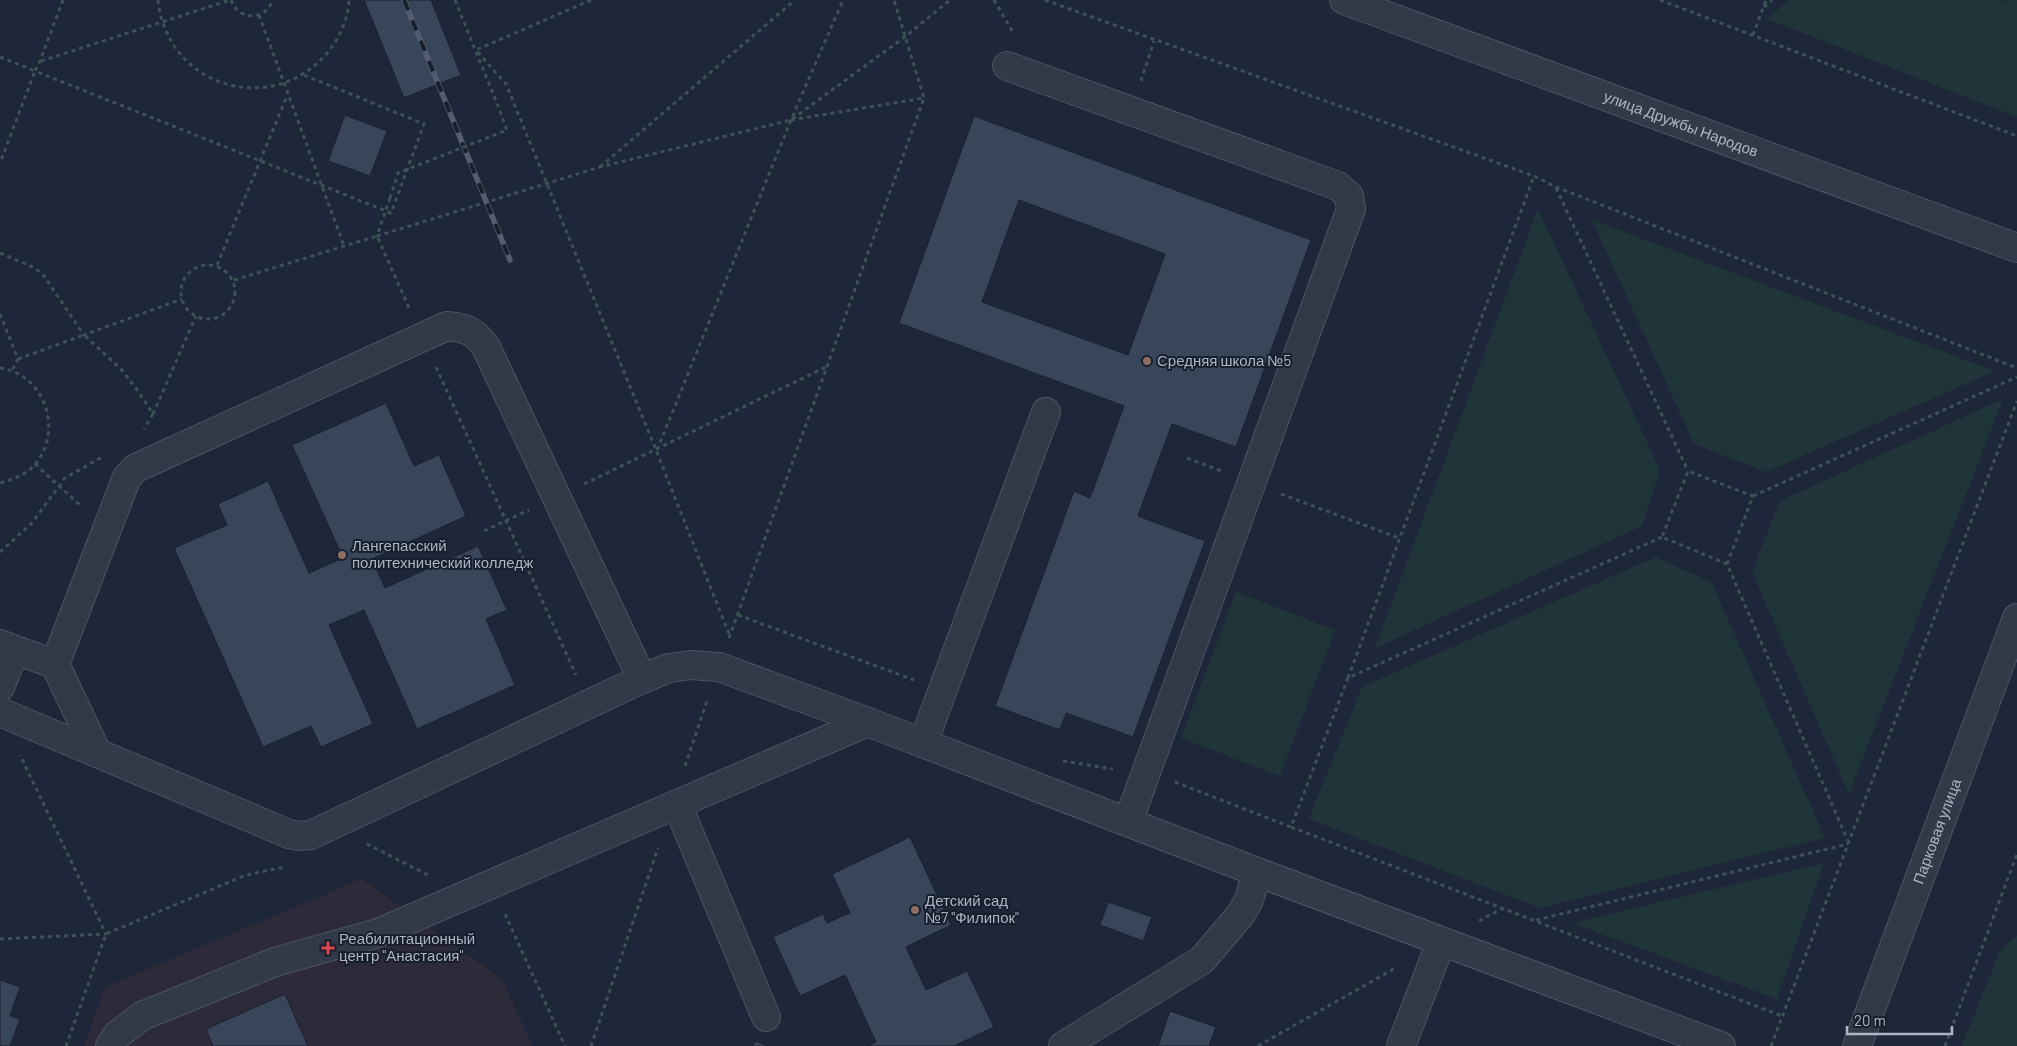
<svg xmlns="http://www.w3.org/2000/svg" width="2017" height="1046" font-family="Barlow,sans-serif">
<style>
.medical{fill:#2d2a3a}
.green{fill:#20353a}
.building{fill:#394559;stroke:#192130;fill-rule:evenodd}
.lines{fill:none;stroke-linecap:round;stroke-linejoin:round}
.minor-casing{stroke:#4c5464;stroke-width:30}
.path{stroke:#3d5257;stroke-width:3;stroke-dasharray:4 4;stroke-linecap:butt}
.minor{stroke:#323a49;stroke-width:28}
.rail-casing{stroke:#535d71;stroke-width:5.5}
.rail{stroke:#171f2d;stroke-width:4;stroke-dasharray:11;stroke-linecap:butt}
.path-bridge{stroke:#3d5257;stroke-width:3;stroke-dasharray:4 4;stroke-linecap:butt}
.education-dot{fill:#8d6e63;stroke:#171f2d;stroke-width:2}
.health-dot{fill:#e0444e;stroke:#171f2d;stroke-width:2}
.labels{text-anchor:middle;stroke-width:4;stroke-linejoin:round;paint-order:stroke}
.street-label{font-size:15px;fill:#acb4c6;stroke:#171f2d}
.poi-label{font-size:15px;fill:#acb4c6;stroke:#171f2d;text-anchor:start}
</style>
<rect width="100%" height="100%" fill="#1e2739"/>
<path class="medical" d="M362,879L502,979L533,1046H84L105,987Z"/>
<g class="green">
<path d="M1789,0H1997L2001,1L2017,0V117L1767,19Z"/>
<path d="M1538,209L1660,470L1642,526L1375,648Z"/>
<path d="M1592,220L1995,371L1766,472L1694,444Z"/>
<path d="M2003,399L1849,794L1752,572L1780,501Z"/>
<path d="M1656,557L1712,583L1825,838L1540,908L1309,819L1362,687Z"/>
<path d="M1236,592L1335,630L1280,776L1181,738Z"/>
<path d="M1824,863L1777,999L1572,923Z"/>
<path d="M2017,935V1046H1962L2000,951Z"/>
</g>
<g class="building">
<path d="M364,0H431L461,75L404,98Z"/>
<path d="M345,115L387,131L370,176L328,161Z"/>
<path d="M974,116L1311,240L1236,447L1172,424L1138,516L1205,541L1133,737L1066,713L1060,730L995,706L1074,491L1090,498L1124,406L899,323ZM1019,200L1165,254L1128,355L982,302Z"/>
<path d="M386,403L414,466L439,455L466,516L372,559L385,588L478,546L507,610L486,619L515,685L417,729L364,610L329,625L373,724L321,747L311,726L263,747L174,548L227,525L218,504L268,481L309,573L343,558L292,445Z"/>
<path d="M910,837L951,925L906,947L926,990L967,971L994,1027L954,1046H867L876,1042L845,975L800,996L773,937L823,914L827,923L850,913L832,874Z"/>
<path d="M1108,902L1152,917L1143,941L1100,925Z"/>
<path d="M0,980L20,987L10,1016L20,1019L10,1046H0Z"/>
<path d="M285,994L308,1046H213L206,1029Z"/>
<path d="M1170,1011L1216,1027L1209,1046H1158Z"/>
<path d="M755,1041L769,1046H753Z"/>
</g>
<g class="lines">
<g class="minor-casing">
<g id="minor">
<path id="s1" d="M1344,0L2017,248"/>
<path d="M1007,66L1338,186L1349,196L1351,209L1128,822"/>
<path d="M0,644L15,650L0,687"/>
<path d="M55,664L97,753"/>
<path d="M642,679L669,668L691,665L719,667L868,722L1257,872L1721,1046"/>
<path d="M0,712L289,834L299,836L311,835L642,679L486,347C474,331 467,328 447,326L136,468L127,477L55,664L15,650"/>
<path d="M923,743L1046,412"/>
<path d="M677,804L766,1017"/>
<path d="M110,1046L117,1035L142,1016L275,962L378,933L868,722"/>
<path d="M1063,1046L1202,960L1241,914L1249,900L1257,872"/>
<path d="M1401,1046L1441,942"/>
<path id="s2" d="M1857,1046L2017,618"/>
</g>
</g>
<g class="path">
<path d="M63,0L40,61L35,71L391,213L424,124L304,75"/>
<path d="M158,0C167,87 272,119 328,52C340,37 348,19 349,0"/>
<path d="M231,0C239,21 265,21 273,0"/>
<path d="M455,0L498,106"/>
<path d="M591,0L476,50L506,84L656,450L729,634"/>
<path d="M994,0L1014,34"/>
<path d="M1045,0L1534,176L1556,187L2017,368"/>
<path d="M1660,0L2017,136"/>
<path d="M1764,7L1772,0"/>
<path d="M259,15L344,246"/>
<path d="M1753,35L1766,0"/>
<path d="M0,57L35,71L0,163"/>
<path d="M41,61L230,0"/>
<path d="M1141,81L1154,41"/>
<path d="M791,120L924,98L894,0"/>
<path d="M600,167L795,0"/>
<path d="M1556,188L1688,471"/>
<path d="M390,198L377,236L600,167L791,120L906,36L950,0"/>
<path d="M0,253L35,268L44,276L84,335L182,299"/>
<circle cx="208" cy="292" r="27"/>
<path d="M217,265L287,96"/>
<path d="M234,280L377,236L409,308"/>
<path d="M0,314L18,359L12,371"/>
<path d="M18,359L84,335L121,369L138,391L153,414L144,429"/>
<path d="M436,367L576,675"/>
<path d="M0,368C49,375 66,440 28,471C20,477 10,480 0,483"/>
<path d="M153,414L196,316"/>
<path d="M657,450L791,120L843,0"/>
<path d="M1187,458L1221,471"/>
<path d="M35,464L82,507"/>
<path d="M584,484L826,367"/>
<path d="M1281,494L1399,538"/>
<path d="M1753,496L2017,377"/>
<path d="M484,531L529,510"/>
<path d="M1662,537L1348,678L1291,827L1782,1016"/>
<path d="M0,552L31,524L65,478L102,457"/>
<path d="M1727,564L1753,496L1688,471L1662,537L1727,564L1848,841"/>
<path d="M738,615L914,680"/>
<path d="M729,638L924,98"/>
<path d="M1348,678L1534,176"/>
<path d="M1063,761L1113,769"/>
<path d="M685,766L708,698"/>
<path d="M1175,782L1291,827"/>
<path d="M367,844L430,876"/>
<path d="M505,914L565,1046"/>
<path d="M1536,920L1848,844"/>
<path d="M1479,921L1503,908"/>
<path d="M0,939L106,934L20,755"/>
<path d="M66,1046L106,934L246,875L284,867"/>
<path d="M591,1046L658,848"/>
<path d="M1258,1046L1397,967"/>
<path d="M1771,1046L2017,401"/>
<path d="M1945,1046L2017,854"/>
</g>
<use href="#minor" class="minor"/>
<g class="rail-casing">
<path id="rail" d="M404,0L510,260"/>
</g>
<use href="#rail" class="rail"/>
<path class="path-bridge" d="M390,198L398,173L507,130L498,106"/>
</g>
<g class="education-dot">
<circle cx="1147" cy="361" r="5"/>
<circle cx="342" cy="555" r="5"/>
<circle cx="915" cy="910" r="5"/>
</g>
<path class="health-dot" d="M325.5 940.5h5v5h5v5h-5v5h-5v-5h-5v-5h5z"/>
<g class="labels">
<g class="street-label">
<text dy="5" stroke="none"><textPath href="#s1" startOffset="359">улица Дружбы Народов</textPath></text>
<text dy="5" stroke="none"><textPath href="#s2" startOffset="229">Парковая улица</textPath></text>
</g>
<g class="poi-label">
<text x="1157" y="366">Средняя школа №5</text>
<text x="352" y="551">Лангепасский<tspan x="352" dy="17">политехнический колледж</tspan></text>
<text x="925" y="906">Детский сад<tspan x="925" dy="17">№7 "Филипок"</tspan></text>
<text x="339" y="944">Реабилитационный<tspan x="339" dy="17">центр "Анастасия"</tspan></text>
</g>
</g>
<path d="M1847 1026v8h105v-8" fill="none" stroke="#acb4c6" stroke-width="2.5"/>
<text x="1854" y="1026" font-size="15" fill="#acb4c6" stroke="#171f2d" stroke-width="4" paint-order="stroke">20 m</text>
</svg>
